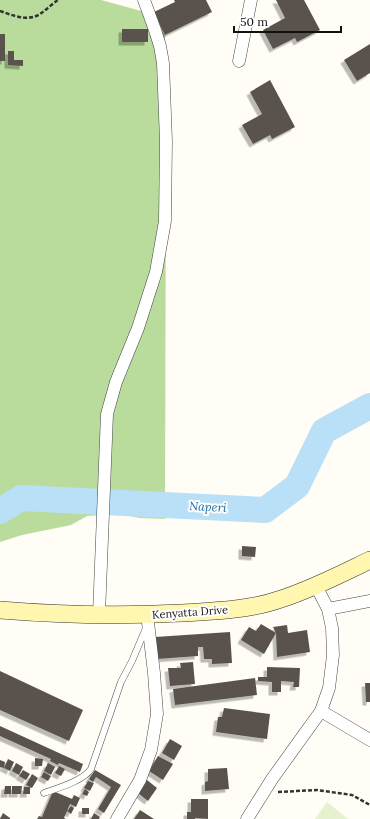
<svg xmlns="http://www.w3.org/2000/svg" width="370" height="819" font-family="Lora,serif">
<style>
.forest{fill:#b9dc9c}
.pitch{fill:#e6f2cf}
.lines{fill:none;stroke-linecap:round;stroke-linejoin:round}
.river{stroke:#b9e0f7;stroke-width:26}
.building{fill:#5a524d;filter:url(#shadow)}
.service-casing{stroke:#444;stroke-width:7}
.minor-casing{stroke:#444;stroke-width:13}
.secondary-casing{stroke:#333;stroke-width:18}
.path{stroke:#333;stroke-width:2.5;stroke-dasharray:4 2;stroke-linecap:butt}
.service{stroke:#fff;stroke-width:6}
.minor{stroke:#fff;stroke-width:12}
.secondary{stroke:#fff6b0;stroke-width:17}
.labels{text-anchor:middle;stroke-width:4;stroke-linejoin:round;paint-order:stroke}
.street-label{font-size:11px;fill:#111;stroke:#fff}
.water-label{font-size:12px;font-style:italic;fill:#1768a6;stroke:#fff}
</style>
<defs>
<filter id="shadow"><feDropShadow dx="-3.5" dy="3.5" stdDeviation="0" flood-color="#0004"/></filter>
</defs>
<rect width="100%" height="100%" fill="#fffdf5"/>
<path class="forest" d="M0,0H101L167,18L165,35L166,130L165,519L140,518L120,514L87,516L71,525L22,535L0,542Z"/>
<path class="pitch" d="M327,802L348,819H315Z"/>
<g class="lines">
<path class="river" d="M0,511L21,498L265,510L297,486L324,431L370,406"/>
</g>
<g class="building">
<path d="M174,0H206L212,12L165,35L154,12L175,2Z"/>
<path d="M276,0H304L320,30L297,42L295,38L273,49L263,30L285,18Z"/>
<rect x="122" y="29" width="26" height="13"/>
<rect x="0" y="34" width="5" height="27"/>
<path d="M370,44V73L357,81L344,60Z"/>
<path d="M8,51H14V60H23V66L8,65Z"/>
<path d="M270,80L295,127L272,139L270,135L253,144L242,125L262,114L250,92Z"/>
<path d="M242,546L256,547L255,557L242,556Z"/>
<path d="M261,624L276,633L273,627L287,625L288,633L307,630L310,652L277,657L276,633L264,654L241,640L249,627L256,631Z"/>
<path d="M230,632L232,663L212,664V659H204L203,647H198V656L157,659L155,637Z"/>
<path d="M193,662L195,684L170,686L168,668H181L180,663Z"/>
<path d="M267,667L300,668L299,687H293L294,682L281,681V692H272V682L258,681V677H267Z"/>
<path d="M0,671L83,710L69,741L0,710Z"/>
<path d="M255,678L257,695L175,705L173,689Z"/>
<path d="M365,683H370V702H366Z"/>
<path d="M224,708L270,714L267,739L216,732L218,717H222Z"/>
<path d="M0,726L83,764L80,772L59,763L58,765L50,761L51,759L0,736Z"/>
<path d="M170,739L182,746L174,760L162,753Z"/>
<path d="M158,756L173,764L163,780L149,771Z"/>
<path d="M35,758L43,759L42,766H35Z"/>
<path d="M8,759L14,762L10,771L4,768Z"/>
<path d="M0,760L5,762L4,768L0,767Z"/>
<path d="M16,763L23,767L19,775L12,771Z"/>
<path d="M48,763L55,767L51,775L44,771Z"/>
<path d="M59,766L65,769L61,776L55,773Z"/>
<path d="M227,768L229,789L205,791V782L208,781V769Z"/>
<path d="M23,770L30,774L26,780L19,776Z"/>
<path d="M95,770L121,785L104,813L98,809L111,787L96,777L93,782L89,779Z"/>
<path d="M44,772L51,776L48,781L41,777Z"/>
<path d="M32,774L38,778L32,788L26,785Z"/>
<path d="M147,780L157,788L148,801L138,793Z"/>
<path d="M88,781L94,783L90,791L84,788Z"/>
<path d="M5,786H11V794H4Z"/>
<path d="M12,786H22L21,794H12Z"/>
<path d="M24,787H30V794H23Z"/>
<path d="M85,789L89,792L87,796L82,794Z"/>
<path d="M53,791L72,799L74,795L80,798L76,807L70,804L67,811L71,806L74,808L71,814L67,811L64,818L66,819H37L39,816L42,817Z"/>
<path d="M191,799H208V819L195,818V819H187V812H191Z"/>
<rect x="82" y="808" width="7" height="6"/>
<path d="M140,810L154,819H134Z"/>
<path d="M3,813L10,818V819H0Z"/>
<path d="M94,813L100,817L99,819H91Z"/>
</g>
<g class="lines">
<g class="service-casing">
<path id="service" d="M44,793C58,788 83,781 91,769L121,682L132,661L146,628"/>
</g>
<g class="minor-casing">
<g id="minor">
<path d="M239,61L251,0"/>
<path d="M328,609L370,601"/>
<path d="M99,614L107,414L116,382L138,328L156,272L165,221L166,141L163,63L160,46L155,30L144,0"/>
<path d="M321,711L370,740"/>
<path d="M117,819L140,780L151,750L157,714L154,673L147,614"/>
<path d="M247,819L272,779L321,711L329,688L333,655L332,628L328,609L316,586"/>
</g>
</g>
<g class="secondary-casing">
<path id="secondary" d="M0,610C60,615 122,616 182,613C215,611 250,610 281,599C312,589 341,574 370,560"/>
</g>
<g class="path">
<path d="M0,11C12,15 28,22 40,14C46,10 52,4 58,0"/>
<path d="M278,792L317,790L352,795L370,805"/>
</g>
<use href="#service" class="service"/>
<use href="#minor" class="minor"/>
<use href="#secondary" class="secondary"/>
</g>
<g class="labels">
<g class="street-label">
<text transform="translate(190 612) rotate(-4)" y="4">Kenyatta Drive</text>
</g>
<g class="water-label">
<text transform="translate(208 507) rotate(3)" y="4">Naperi</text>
</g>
</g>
<path d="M234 26v6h107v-6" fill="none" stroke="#111111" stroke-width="2"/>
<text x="240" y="26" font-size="12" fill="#111111" stroke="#ffffff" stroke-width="3" paint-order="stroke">50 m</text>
</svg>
